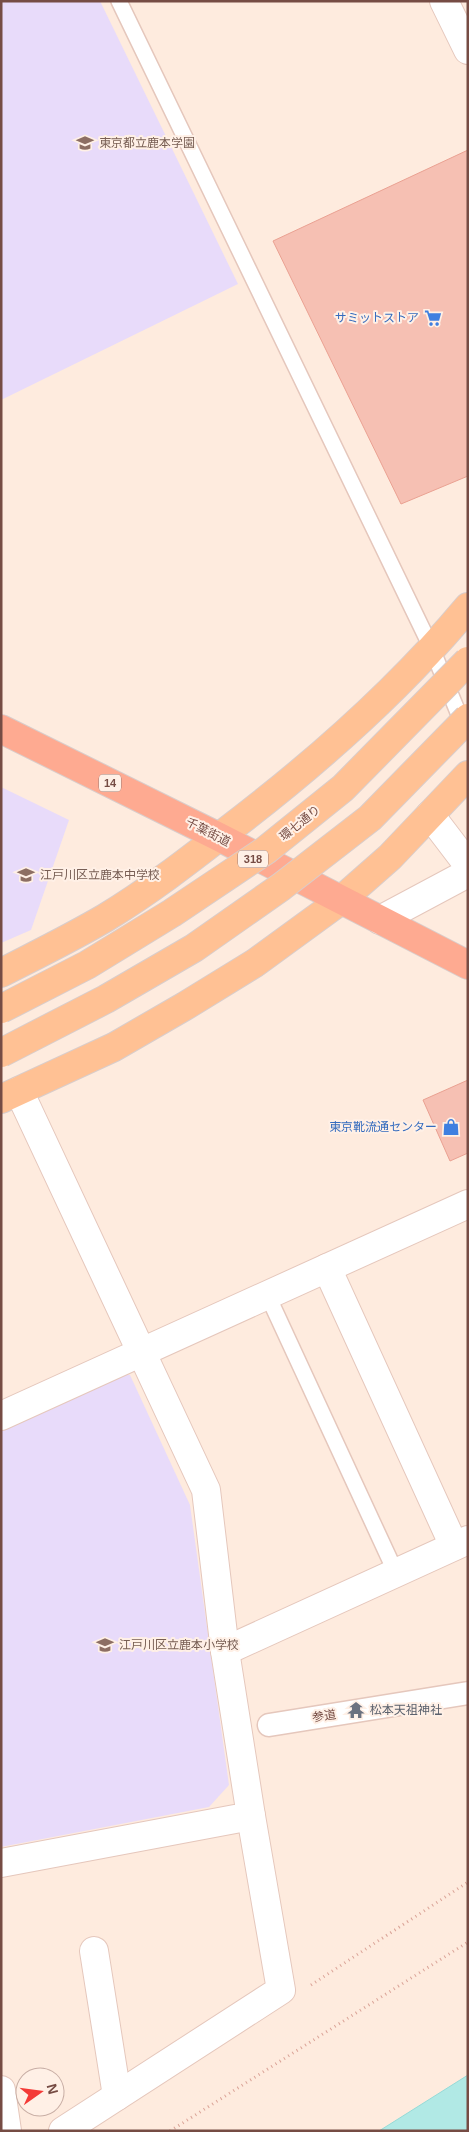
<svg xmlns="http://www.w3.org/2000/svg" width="469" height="2132" font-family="Arial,'Noto Sans JP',sans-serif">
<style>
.education{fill:#e8dbfa}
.water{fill:#b1e9e5;stroke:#96dbd8}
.building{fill:#f6c0b3;stroke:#eaa192}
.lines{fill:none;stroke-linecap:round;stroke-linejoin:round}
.service-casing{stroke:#e5c7bc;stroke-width:18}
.pedestrian-casing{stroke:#e5c7bc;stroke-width:25}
.minor-casing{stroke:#e5c7bc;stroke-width:30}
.tertiary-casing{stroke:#e5c7bc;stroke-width:30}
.primary-casing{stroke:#d9cdcb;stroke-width:30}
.trunk-casing{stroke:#d9cdcb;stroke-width:30}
.path{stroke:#daa397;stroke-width:3;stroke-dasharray:1 4;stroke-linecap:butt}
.service{stroke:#fff;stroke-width:15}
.pedestrian{stroke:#fff;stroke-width:22}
.minor{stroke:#fff;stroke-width:28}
.tertiary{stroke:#fff;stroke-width:28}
.primary{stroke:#ffc194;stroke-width:28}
.trunk{stroke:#feaa91;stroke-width:28}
.primary-bridge-casing{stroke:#d9cdcb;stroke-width:30;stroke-linecap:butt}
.primary-bridge{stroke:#ffc194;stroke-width:28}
.labels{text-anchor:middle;stroke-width:4;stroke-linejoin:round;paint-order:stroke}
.shield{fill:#fff0e6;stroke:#9f7d75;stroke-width:1}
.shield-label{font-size:11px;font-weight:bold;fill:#764c44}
.education-label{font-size:12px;fill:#785e54;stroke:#fff0e6;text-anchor:start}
.shop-label{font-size:12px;fill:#366cbe;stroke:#fff0e6;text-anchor:end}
.street-label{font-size:12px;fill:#764c44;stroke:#fff0e6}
.worship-label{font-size:12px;fill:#5b616d;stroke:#fff0e6;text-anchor:start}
</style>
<rect width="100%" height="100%" fill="#feebde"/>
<g class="education">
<path d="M1,1H100L238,284L1,400Z"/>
<path d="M1,787L69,820L31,930L1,943Z"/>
<path d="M121,1375H130L190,1505L229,1785L209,1807L1,1847V1429Z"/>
</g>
<path class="water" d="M468,2075V2131H379Z"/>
<g class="building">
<path d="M468,150V476L401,504L273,241Z"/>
<path d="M468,1080V1153L450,1161L423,1100Z"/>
</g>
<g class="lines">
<g class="service-casing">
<g id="service">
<path d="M119,1L432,649L464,727"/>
<path d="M268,1296L396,1573"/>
</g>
</g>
<g class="pedestrian-casing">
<path id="pedestrian" d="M269,1725L468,1693"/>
</g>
<g class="minor-casing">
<g id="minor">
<path d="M444,1L468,50"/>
<path d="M327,1268L454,1546"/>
<path d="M1,1416L468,1204"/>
<path d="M225,1651L468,1540"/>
<path d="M1,1863L251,1816L225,1651L206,1490L19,1091"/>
<path d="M94,1951L117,2096"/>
<path d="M1,2090L7,2131"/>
<path d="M63,2131L281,1990L251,1816"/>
</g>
</g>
<g class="tertiary-casing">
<g id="tertiary">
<path d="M430,815L462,857L468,860"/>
<path d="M380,920L468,873"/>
</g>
</g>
<g class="primary-casing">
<g id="primary">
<path d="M1,973C36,955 71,938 105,918C148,892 188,861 228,830C315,764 397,692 468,607"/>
<path d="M1,1099L114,1047L185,1006L255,963L340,901L390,857L468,775"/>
</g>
</g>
<g class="trunk-casing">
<path id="trunk" d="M1,729L219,837L468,965"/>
</g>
<g class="path">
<path d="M311,1985L468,1882"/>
<path d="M170,2131L468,1942"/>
</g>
<use href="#service" class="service"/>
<use href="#pedestrian" class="pedestrian"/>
<use href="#minor" class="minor"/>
<use href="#tertiary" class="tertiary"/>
<use href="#primary" class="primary"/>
<use href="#trunk" class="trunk"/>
<g class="primary-bridge-casing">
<g id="primary-bridge">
<path d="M1,1009L87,965L172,913L266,850L343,788L468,661"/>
<path d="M1,1053L106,999L194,948L281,887L370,818L468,718"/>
</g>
</g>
<use href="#primary-bridge" class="primary-bridge"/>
</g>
<defs>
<g id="school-bare" transform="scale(1.35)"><path d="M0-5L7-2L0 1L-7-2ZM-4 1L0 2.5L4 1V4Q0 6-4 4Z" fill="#8d6e63" stroke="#fff0e6" stroke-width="2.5" paint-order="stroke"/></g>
<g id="supermarket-bare" transform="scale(1.35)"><path d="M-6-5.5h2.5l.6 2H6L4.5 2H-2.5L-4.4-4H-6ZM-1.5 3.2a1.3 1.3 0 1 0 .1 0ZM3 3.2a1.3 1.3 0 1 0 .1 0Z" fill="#3f7fe0" stroke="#fff0e6" stroke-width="2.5" paint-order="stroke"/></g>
<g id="shop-bare" transform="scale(1.35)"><path d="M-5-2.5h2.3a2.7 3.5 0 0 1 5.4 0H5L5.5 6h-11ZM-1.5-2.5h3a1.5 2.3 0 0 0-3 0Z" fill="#3f7fe0" stroke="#fff0e6" stroke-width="2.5" paint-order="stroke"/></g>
<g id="temple-bare" transform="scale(1.35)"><path d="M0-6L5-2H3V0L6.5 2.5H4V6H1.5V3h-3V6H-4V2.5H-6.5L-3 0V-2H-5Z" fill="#6b7280" stroke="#fff0e6" stroke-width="2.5" paint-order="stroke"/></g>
</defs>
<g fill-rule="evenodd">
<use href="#school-bare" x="85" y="143"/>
<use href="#supermarket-bare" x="433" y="318"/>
<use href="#school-bare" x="26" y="875"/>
<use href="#shop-bare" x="451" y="1127"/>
<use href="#school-bare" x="105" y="1645"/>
<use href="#temple-bare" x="356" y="1710"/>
</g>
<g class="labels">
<g class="shield">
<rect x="99" y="774.5" width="22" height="17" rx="4"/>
<rect x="238" y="850.5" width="30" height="17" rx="4"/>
</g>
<g class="shield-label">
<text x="110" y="787">14</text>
<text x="253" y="863">318</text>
</g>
<g class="education-label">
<text x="99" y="147">東京都立鹿本学園</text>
<text x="40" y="879">江戸川区立鹿本中学校</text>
<text x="119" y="1649">江戸川区立鹿本小学校</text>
</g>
<g class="shop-label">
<text x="419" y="322">サミットストア</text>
<text x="437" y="1131">東京靴流通センター</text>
</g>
<g class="street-label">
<text transform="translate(300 823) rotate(-39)" y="4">環七通り</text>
<text transform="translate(208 832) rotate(27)" y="4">千葉街道</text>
<text transform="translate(324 1716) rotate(-9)" y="4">参道</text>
</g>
<g class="worship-label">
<text x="370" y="1714">松本天祖神社</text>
</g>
</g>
<rect width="469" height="2132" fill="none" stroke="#764c44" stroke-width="5"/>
<g transform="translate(40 2092) rotate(76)"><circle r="24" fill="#fff0e6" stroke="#c8aea5"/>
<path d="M0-4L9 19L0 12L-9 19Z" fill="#f43a37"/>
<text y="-8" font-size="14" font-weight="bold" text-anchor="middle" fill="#764c44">N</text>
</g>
</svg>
